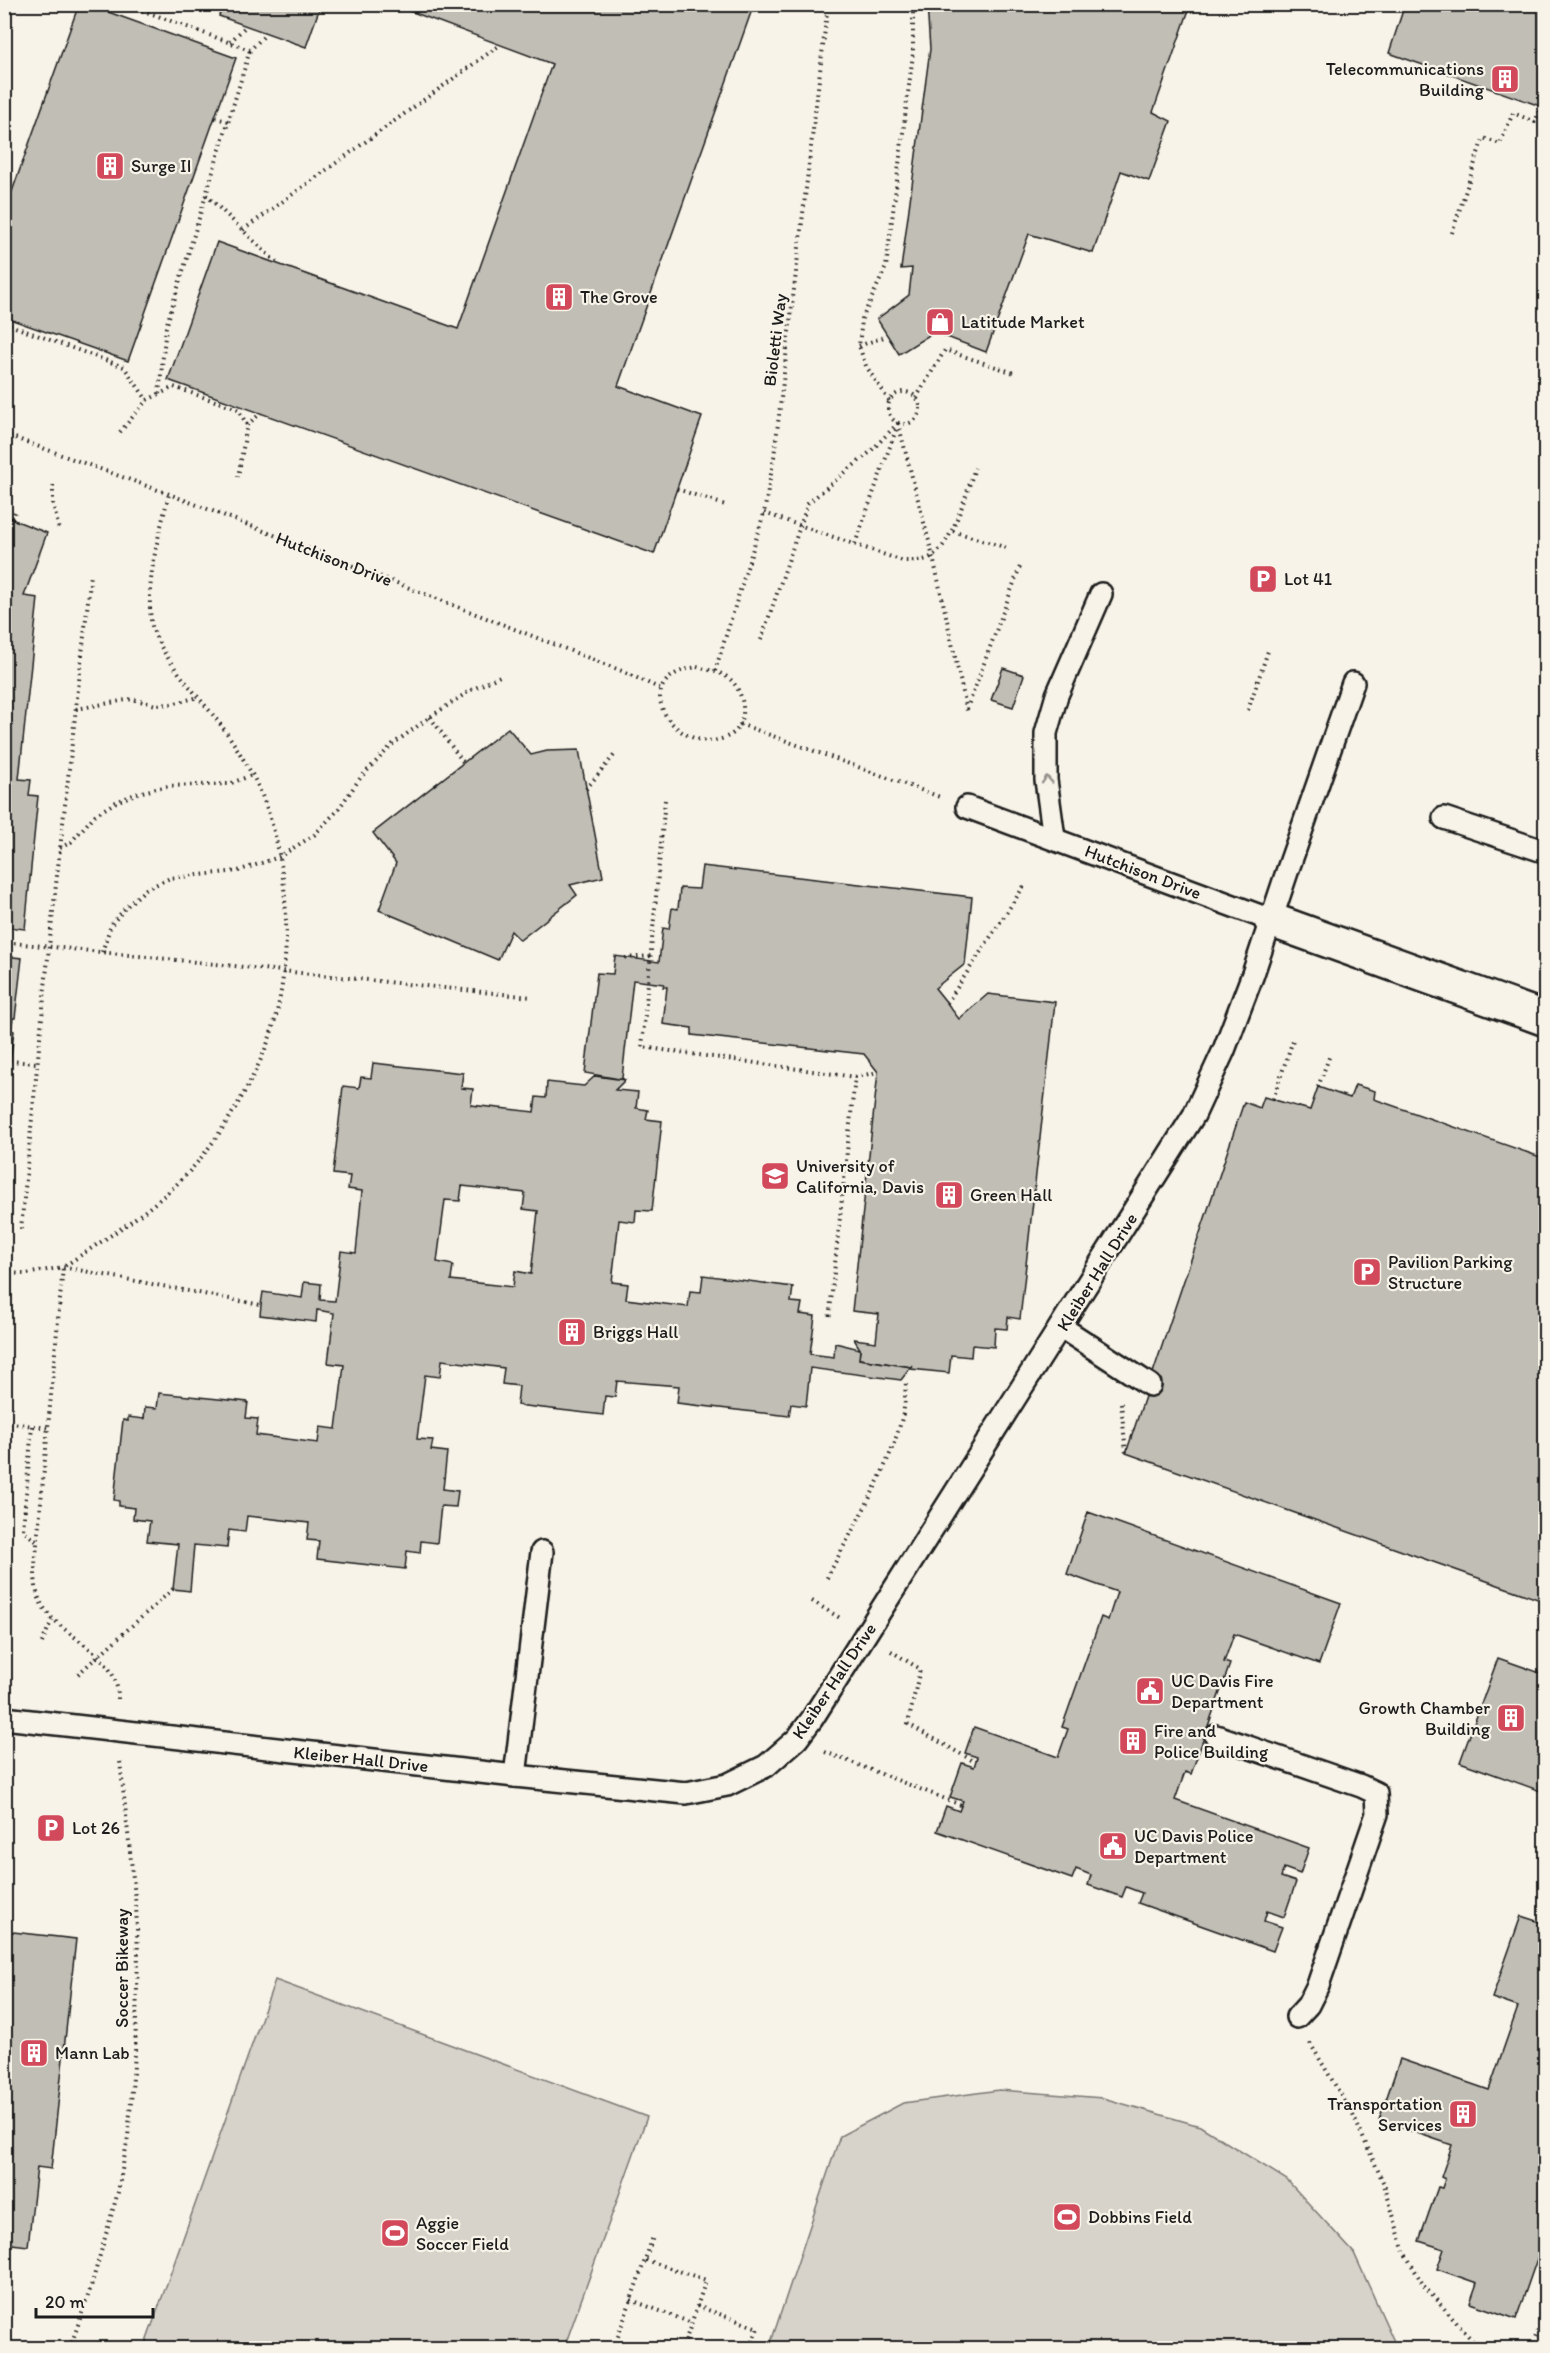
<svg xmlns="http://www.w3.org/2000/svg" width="1550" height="2353" font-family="Itim,sans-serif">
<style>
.green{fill:#d7d3cb;stroke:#7a7874;stroke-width:1.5}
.building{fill:#c0beb5;stroke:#1c1c1c;stroke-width:1.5;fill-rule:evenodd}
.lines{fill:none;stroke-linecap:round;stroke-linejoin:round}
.lane-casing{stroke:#1c1c1c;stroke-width:26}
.street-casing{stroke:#1c1c1c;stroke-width:38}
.path{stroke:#1c1c1c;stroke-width:4;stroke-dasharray:1.5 4.5;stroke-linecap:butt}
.lane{stroke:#f7f3e8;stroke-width:21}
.street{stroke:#f7f3e8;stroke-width:33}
.oneway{stroke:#94928c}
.labels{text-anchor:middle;stroke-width:4.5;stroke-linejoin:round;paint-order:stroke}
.poi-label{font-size:18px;fill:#1c1c1c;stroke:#f7f3e8;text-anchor:start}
.street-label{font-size:18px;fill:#1c1c1c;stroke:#f7f3e8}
</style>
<rect width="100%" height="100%" fill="#f7f3e8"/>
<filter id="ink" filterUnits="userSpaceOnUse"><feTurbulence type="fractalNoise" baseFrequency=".0167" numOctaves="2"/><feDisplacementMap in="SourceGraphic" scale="12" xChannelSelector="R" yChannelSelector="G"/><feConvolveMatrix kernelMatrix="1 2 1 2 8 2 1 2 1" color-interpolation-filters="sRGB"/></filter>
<g filter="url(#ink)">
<g class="green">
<path d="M275,1980L647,2117L564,2348H144Z"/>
<path d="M999,2090L1103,2098L1200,2126L1287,2180L1354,2253L1397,2348H769L840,2136L903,2103Z"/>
</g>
<g class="building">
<path d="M79,4H86L236,58L128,361L4,317V214Z"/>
<path d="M223,4H321L306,47L219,16Z"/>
<path d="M391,4H754L618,386L702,417L654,554L168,380L217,242L458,329L552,64Z"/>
<path d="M927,4H1191L1153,112L1171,121L1149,181L1121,171L1093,253L1029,234L986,352L934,332L899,354L877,319L909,295L912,268L901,269L930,49Z"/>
<path d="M1405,4H1546V108L1389,53Z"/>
<path d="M4,516L47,533L24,596L38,598L19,779L31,780L29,795L38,796L25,929L7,927L4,949Z"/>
<path d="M1003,668L1024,675L1013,707L991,700Z"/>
<path d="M508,728L531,755L547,751L579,750L603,877L570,885L577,895L520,940L511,931L498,960L379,910L396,863L373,833Z"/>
<path d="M702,866L972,897L965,964L935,988L947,1003L959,1019L988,994L1055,1002L1020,1319L1008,1317L1007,1329L995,1328L994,1347L972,1345L971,1357L951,1355L949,1373L911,1369L912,1365L911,1367L859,1359L860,1349L854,1339L876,1342L879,1314L852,1311L878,1072L864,1054L692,1035V1028L663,1024L667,987H663L664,984L633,980L622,1078L625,1080L585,1073L597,973L613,974L615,956L659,962L663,928L669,929L672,908L678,909L680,888L699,889Z"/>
<path d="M4,956L22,958L15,1018H13L11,1030L14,1031L7,1090H4Z"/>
<path d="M373,1063L463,1073L461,1088L473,1089L471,1105L534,1112L536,1097L546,1098L547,1082L584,1086L595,1076L625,1080L615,1090L638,1092L636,1108L648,1110L646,1119L662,1121L652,1211L636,1210L635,1222L619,1220L612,1282L628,1284L626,1299L688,1307L690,1291L701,1292L703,1275L793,1287L791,1302L802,1303L800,1314L815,1316L810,1354L834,1357L835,1343L860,1349L859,1359L911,1367L901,1380L810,1368L806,1406L791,1404L789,1416L677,1403L679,1386L617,1381L615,1397L605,1396L603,1415L517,1405L519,1386L502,1384L504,1368L442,1360L440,1377L425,1375L417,1439L433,1440L431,1450L447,1452L443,1489L458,1491L456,1507L441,1506L437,1543L421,1541L420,1553L407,1551L405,1569L317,1559L319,1541L307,1540L309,1523L247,1516L245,1532L229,1530L227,1548L194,1545L190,1591L173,1589L178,1544L147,1541L150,1521L133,1519L134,1508L119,1506V1501L114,1500L123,1420L128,1421V1417L144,1419L145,1407L157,1408L159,1393L248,1402L246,1418L258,1419L256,1435L318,1443L320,1427L336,1429L344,1365L328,1363L334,1313L317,1310L316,1322L260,1315L261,1305L263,1292L302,1298L304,1282L321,1284L320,1300L335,1301L341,1251L356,1253L362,1191L348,1189L350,1176L333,1174L343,1086L359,1088L361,1077L371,1078ZM462,1186L525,1193L523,1209L538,1211L531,1274L515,1271L513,1287L451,1280L453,1265L437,1262L445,1200L460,1201Z"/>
<path d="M1355,1085L1375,1091L1374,1099L1546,1159V1602L1126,1453L1244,1102L1260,1108L1264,1097L1310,1110L1318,1087L1350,1098Z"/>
<path d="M1088,1512L1341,1603L1319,1664L1234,1634L1224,1662L1230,1664L1191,1774L1185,1772L1175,1800L1309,1848L1300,1874L1284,1868L1281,1877L1296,1882L1284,1917L1267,1911L1264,1921L1282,1927L1273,1951L1138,1903L1142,1893L1126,1887L1122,1897L1088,1885L1091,1875L1076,1869L1072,1879L937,1831L946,1806L959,1811L963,1801L950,1797L962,1763L974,1767L977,1757L965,1753L974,1727L1058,1757L1068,1729L1062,1727L1101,1617L1108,1620L1117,1592L1067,1574Z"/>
<path d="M1498,1658L1546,1675V1793L1460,1762Z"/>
<path d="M1521,1916L1546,1924V2233L1516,2319L1470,2303L1477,2283L1437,2269L1444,2249L1419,2241L1438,2187L1442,2188L1445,2179L1441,2177L1452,2145L1379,2120L1400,2059L1489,2090L1518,2007L1492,1998Z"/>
<path d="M4,1931L76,1939L51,2169L37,2167L28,2246L4,2243Z"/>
</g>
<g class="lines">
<g class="lane-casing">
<g id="lane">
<path d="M967,807L1271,920"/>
<path d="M1444,818L1546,852"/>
<path d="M1054,838L1046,780V733L1057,695L1101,594"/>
<path d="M1061,1327L1150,1385"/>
<path d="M4,1718L515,1776L686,1793L727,1785L766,1766L797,1739L812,1719L1194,1115L1224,1050L1253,974L1287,872L1353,683"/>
<path d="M1216,1736L1361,1786L1376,1793L1377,1814L1318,1985L1308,2005L1297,2017"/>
<path d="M515,1776L542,1552"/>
</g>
</g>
<g class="street-casing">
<path id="street" d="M1271,920L1546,1019"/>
</g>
<g class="path">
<path d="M125,4L250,50L266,34"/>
<path d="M230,42L246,26"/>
<path d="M215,118L228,121"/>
<path d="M206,195L279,265"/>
<path d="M243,230L500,45"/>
<path d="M1452,233L1483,138L1500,144L1513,113L1535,122L1540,106"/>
<path d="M4,323L124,367L147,400"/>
<path d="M859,346L887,336"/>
<circle cx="904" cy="408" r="16"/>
<path d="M159,394L166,327L250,50"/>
<path d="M916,398L945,350L1014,373"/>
<path d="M889,401L866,366L859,346L862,319L886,267L913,54V4"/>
<path d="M898,423L933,557L967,711"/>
<path d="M247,425L261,413"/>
<path d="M120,432L147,400L174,387L238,409L247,425L238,477"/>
<path d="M4,434L169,494L622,671L661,689"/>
<path d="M53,485V504L59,529"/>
<path d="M677,489L725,505"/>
<path d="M764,513L903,561C912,561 922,562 931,557C952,546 967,491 975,468"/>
<path d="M12,519L16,509"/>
<path d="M953,531L1010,549"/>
<path d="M855,544L897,427"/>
<path d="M761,640L808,503L869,453L898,423"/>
<path d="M697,667C708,670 723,672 731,680C745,694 749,722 732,734C685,765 617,680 697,667Z"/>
<path d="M715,671L764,513L774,457L828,4"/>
<path d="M76,709L132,699L156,705L171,704L199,697"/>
<path d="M967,709L1021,564"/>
<path d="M1248,710L1268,651"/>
<path d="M430,717L463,762"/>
<path d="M740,724L940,797"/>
<path d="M586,789L616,753"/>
<path d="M665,800L642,1047L855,1077L829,1320"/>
<path d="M60,848L71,842L95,815L116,802L138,793L168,786L229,784L252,775"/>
<path d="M14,943L531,997"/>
<path d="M102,952L111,925L126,907L146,889L170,878L238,871L279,857L314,835L337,811L361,777L393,744L430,717L471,690L500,676"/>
<path d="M625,958L651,956"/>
<path d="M947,1003L1024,886"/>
<path d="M10,1061L37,1063"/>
<path d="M855,1077L878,1072"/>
<path d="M1318,1087L1330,1055"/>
<path d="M1273,1099L1293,1040"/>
<path d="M21,1229L49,947L91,574"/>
<path d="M4,1273L26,1274L63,1267L261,1305"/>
<path d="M1121,1403L1126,1453"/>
<path d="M4,1422L49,1428"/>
<path d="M32,1426L23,1530L37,1542"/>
<path d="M827,1578C853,1527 887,1474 902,1418C905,1407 905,1394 906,1382"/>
<path d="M812,1601L840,1618"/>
<path d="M42,1643L53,1617"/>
<path d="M891,1651L920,1669L908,1724L975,1762"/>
<path d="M78,1674L173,1589"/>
<path d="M118,1699C119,1651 60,1639 41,1603C35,1592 35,1578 35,1566L63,1267C102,1241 143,1216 177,1184C214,1150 259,1075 273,1027C295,950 290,846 252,774C243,759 234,742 223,728C204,701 154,652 151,620C146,579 159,534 169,494"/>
<path d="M825,1752L961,1805"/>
<path d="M1310,2043L1353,2115L1384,2184L1404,2252L1424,2286L1479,2348"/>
<path d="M1543,2252L1546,2245"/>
<path d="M646,2260L706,2280L683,2348"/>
<path d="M631,2300L692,2323"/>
<path d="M697,2306L758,2328L750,2348"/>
<path d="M616,2343L632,2348"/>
<path d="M70,2348L90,2290L118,2192L128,2137L135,2054L138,1954L136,1905L120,1761"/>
<path d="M614,2348L653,2237"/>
<path d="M1531,2348L1546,2309"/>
</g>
<use href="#lane" class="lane"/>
<use href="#street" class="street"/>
</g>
<defs><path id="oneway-chevron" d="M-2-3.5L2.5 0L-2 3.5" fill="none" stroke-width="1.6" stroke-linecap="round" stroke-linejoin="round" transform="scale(1.5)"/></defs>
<use class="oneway" href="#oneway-chevron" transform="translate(1047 780) rotate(-94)"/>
</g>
<defs>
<g id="building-square" transform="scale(1.5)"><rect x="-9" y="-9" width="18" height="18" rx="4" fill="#d1495b" stroke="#f7f3e8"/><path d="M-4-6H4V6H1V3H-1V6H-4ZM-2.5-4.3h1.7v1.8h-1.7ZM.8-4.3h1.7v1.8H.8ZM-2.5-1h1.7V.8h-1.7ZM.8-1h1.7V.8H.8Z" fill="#fff"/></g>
<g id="shop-square" transform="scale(1.5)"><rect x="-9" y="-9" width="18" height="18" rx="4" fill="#d1495b" stroke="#f7f3e8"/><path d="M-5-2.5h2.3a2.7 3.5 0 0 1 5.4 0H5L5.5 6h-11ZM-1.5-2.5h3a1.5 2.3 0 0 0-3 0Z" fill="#fff"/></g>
<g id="parking-square" transform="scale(1.5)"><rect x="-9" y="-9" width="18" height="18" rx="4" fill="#d1495b" stroke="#f7f3e8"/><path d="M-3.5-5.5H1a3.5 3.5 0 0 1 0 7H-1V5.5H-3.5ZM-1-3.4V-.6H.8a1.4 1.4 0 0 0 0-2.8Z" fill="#fff"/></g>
<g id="university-square" transform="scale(1.5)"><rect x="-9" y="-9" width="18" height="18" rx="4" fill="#d1495b" stroke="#f7f3e8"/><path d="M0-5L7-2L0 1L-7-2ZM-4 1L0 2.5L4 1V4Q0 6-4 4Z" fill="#fff"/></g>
<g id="civic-square" transform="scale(1.5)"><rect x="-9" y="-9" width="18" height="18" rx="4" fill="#d1495b" stroke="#f7f3e8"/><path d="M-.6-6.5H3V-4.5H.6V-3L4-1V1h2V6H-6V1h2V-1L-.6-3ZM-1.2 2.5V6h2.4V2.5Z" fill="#fff"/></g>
<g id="stadium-square" transform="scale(1.5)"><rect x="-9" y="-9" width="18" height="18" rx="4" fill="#d1495b" stroke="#f7f3e8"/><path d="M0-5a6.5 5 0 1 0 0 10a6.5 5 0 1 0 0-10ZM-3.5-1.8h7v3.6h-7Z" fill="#fff"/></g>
</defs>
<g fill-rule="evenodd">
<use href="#building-square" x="1505" y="79"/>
<use href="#building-square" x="110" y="166"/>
<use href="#building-square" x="559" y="297"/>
<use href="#shop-square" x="940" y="322"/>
<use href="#parking-square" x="1263" y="579"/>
<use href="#university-square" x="775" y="1176"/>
<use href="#building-square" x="949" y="1195"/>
<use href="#parking-square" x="1367" y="1272"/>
<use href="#building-square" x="572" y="1332"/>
<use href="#civic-square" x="1150" y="1691"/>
<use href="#building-square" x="1511" y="1718"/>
<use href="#building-square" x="1133" y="1741"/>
<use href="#parking-square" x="51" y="1828"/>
<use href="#civic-square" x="1113" y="1846"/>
<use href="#building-square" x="34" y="2053"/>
<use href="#building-square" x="1463" y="2114"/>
<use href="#stadium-square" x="1067" y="2217"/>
<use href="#stadium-square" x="395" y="2233"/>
</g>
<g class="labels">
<g class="poi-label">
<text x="1484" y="75" text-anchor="end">Telecommunications<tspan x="1484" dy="21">Building</tspan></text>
<text x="131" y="172">Surge II</text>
<text x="580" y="303">The Grove</text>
<text x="961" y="328">Latitude Market</text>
<text x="1284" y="585">Lot 41</text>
<text x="796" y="1172">University of<tspan x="796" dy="21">California, Davis</tspan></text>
<text x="970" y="1201">Green Hall</text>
<text x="1388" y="1268">Pavilion Parking<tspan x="1388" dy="21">Structure</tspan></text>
<text x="593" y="1338">Briggs Hall</text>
<text x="1171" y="1687">UC Davis Fire<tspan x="1171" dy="21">Department</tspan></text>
<text x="1490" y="1714" text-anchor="end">Growth Chamber<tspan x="1490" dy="21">Building</tspan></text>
<text x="1154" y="1737">Fire and<tspan x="1154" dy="21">Police Building</tspan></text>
<text x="72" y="1834">Lot 26</text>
<text x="1134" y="1842">UC Davis Police<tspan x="1134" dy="21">Department</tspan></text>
<text x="55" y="2059">Mann Lab</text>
<text x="1442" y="2110" text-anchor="end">Transportation<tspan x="1442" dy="21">Services</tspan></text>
<text x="1088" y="2223">Dobbins Field</text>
<text x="416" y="2229">Aggie<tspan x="416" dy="21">Soccer Field</tspan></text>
</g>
<g class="street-label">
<text transform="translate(775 340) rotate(-83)" y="6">Bioletti Way</text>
<text transform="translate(334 559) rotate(21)" y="6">Hutchison Drive</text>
<text transform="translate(1143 872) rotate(21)" y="6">Hutchison Drive</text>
<text transform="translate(1097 1272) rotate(-58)" y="6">Kleiber Hall Drive</text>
<text transform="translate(834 1681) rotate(-56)" y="6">Kleiber Hall Drive</text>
<text transform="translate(361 1759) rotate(6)" y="6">Kleiber Hall Drive</text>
<text transform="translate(122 1968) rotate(-90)" y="6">Soccer Bikeway</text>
</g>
</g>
<rect width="1550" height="2353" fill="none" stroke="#f7f3e8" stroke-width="24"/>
<rect x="12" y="12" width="1526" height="2329" fill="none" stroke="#1c1c1c" stroke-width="2" filter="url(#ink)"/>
<path d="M36 2308v9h117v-9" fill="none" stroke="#1c1c1c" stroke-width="3"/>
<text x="45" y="2308" font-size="18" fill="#1c1c1c" stroke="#f7f3e8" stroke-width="4.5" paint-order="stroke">20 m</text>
</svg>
